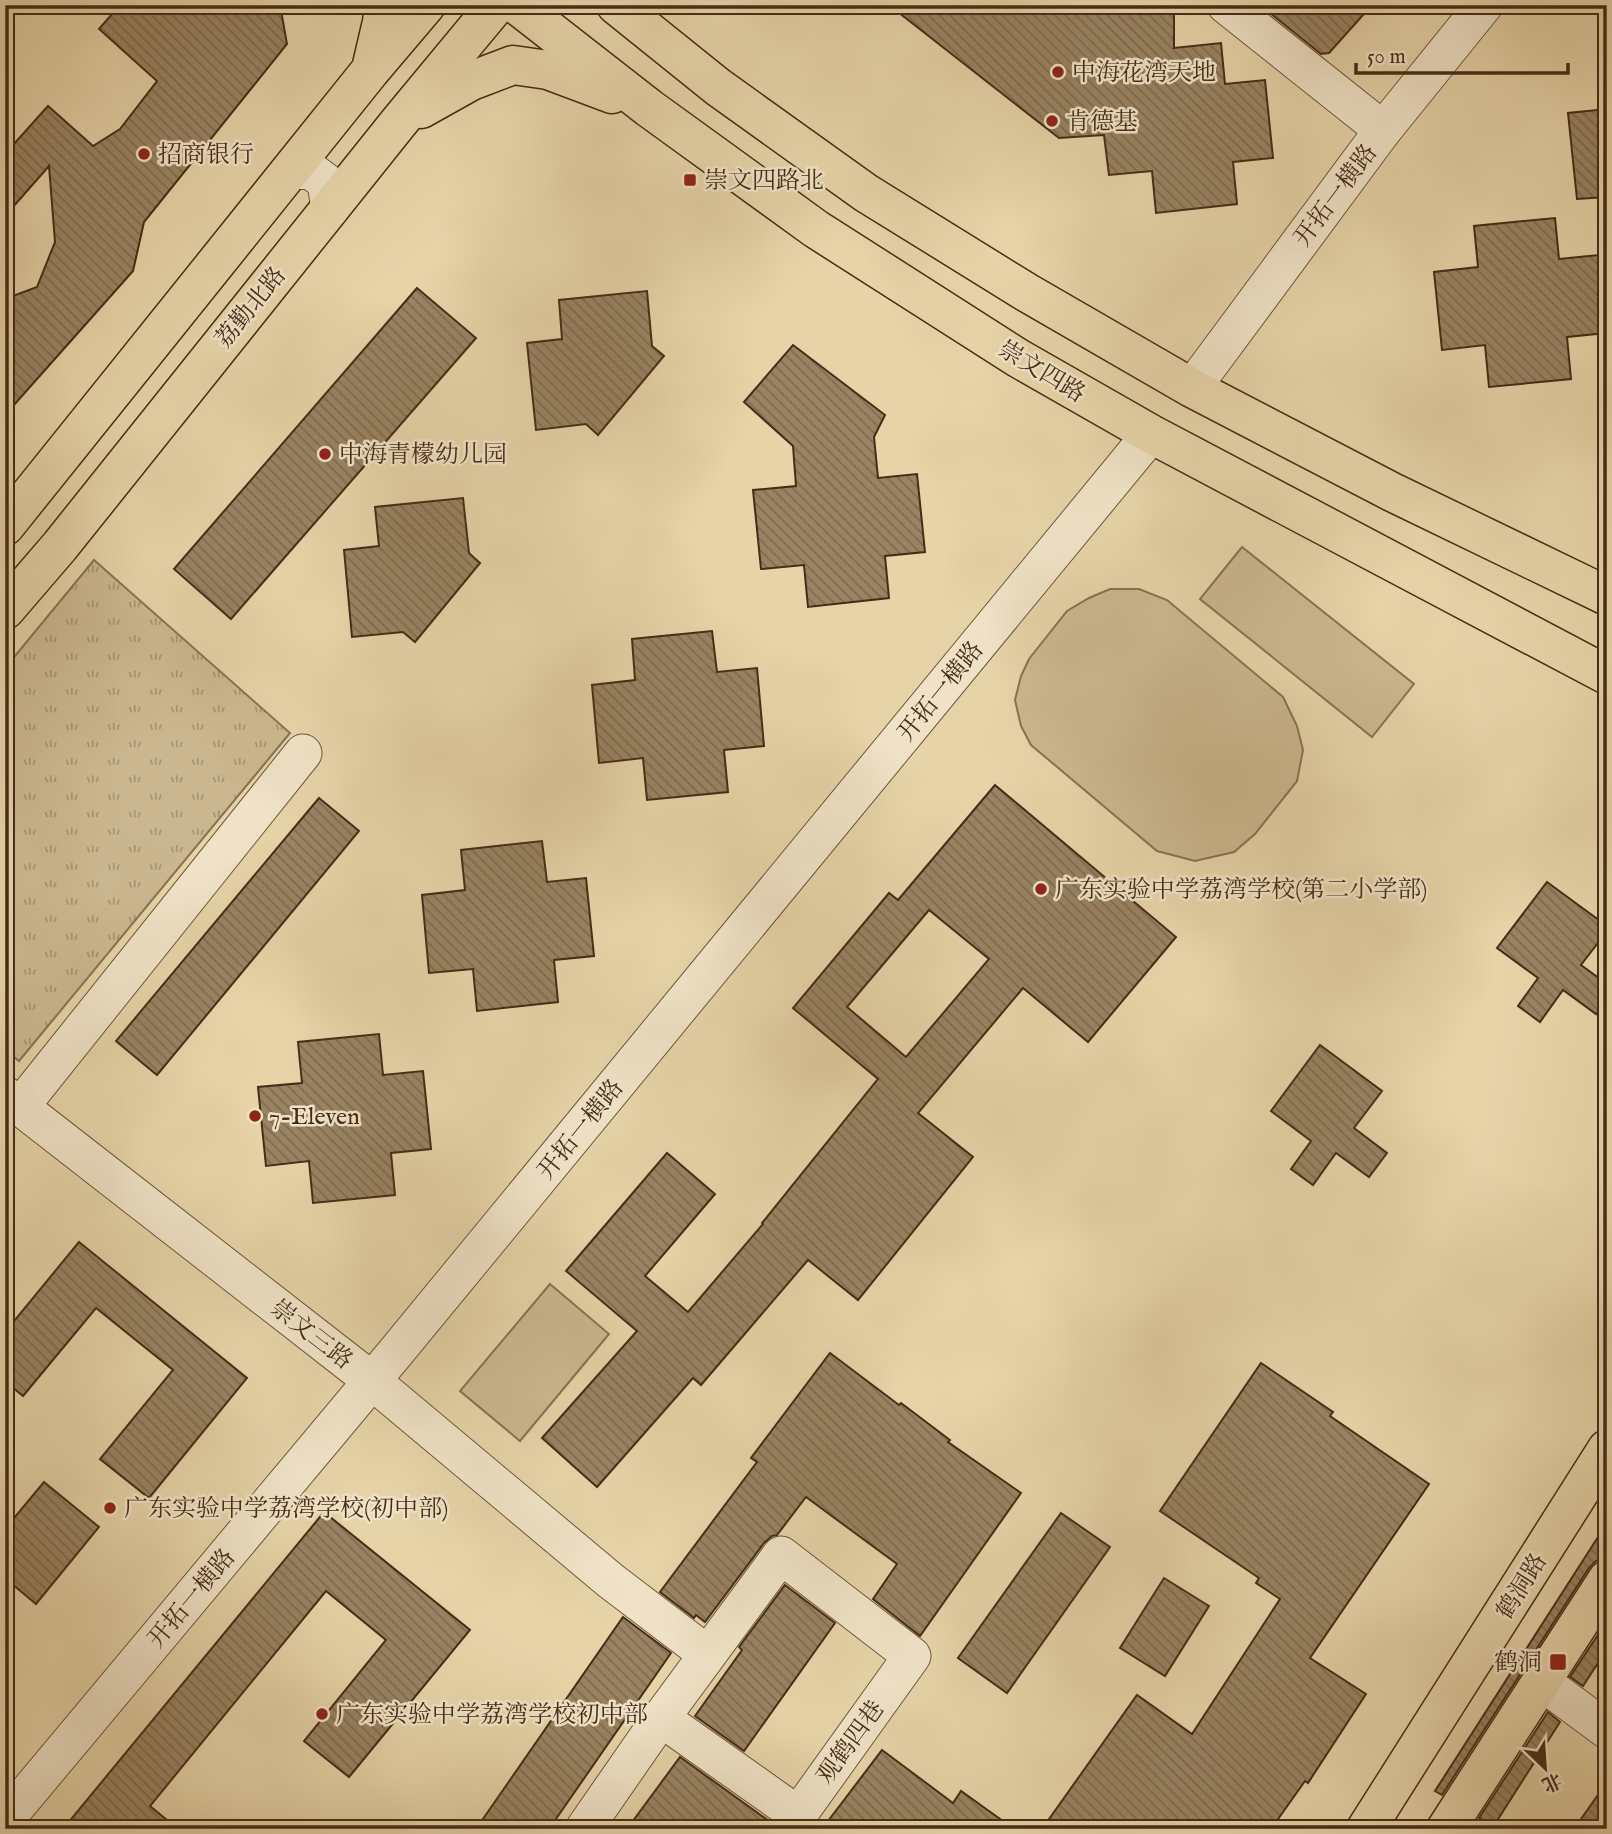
<svg xmlns="http://www.w3.org/2000/svg" width="1612" height="1834" font-family="'IM FELL English','Noto Serif SC',serif">
<style>
.grass{fill:#cbb78f;stroke:#887253;stroke-width:2}
.park{fill:url(#park-tufts);stroke:#887253;stroke-width:2}
.building{fill:url(#building-back-hatch);stroke:#462c17;stroke-width:2;fill-rule:evenodd}
.lines{fill:none;stroke-linecap:round;stroke-linejoin:round}
.minor-casing{stroke:#6e563b;stroke-width:39}
.major-casing{stroke:#462c17;stroke-width:41}
.minor{stroke:#efe2c6;stroke-width:37}
.major{stroke:#e6d3a8;stroke-width:38}
.poi-dot{fill:#8f2418;stroke:#efe2c6;stroke-width:2.5}
.labels{text-anchor:middle;stroke-width:5;stroke-linejoin:round;paint-order:stroke}
.poi-label{font-size:24px;fill:#462c17;stroke:#efe2c6;text-anchor:start}
.street-label{font-size:24px;fill:#462c17;stroke:#efe2c6}
</style>
<defs>
<pattern id="park-tufts" width="24" height="20" patternUnits="userSpaceOnUse" patternTransform="scale(1.75)"><rect width="24" height="20" fill="#cbb78f"/><path d="M3 7l-1-3M5 7V3M7 7l1-3M15 17l-1-3M17 17v-4M19 17l1-3" fill="none" stroke="#a79574"/></pattern>
<pattern id="building-back-hatch" width="6" height="6" patternUnits="userSpaceOnUse" patternTransform="scale(1.75)"><rect width="6" height="6" fill="#998362"/><path d="M-1 5l2 2M0 0l6 6M5-1l2 2" fill="none" stroke="#7f6b50"/></pattern>
</defs>
<rect width="100%" height="100%" fill="#e6d3a8"/>
<filter id="stains"><feTurbulence type="fractalNoise" baseFrequency=".00286" numOctaves="4"/><feColorMatrix values="0 0 0 0 .2 0 0 0 0 .09 0 0 0 0 .02 0 0 0 .5 -.17"/></filter>
<radialGradient id="worn" r=".72"><stop offset=".6" stop-color="#630" stop-opacity="0"/><stop offset="1" stop-color="#630" stop-opacity=".3"/></radialGradient>
<g class="grass">
<path d="M1242,547L1414,684L1372,737L1200,599Z"/>
<path d="M1110,589H1139L1167,600L1283,697L1297,726L1303,750L1297,781L1255,834L1234,852L1195,861L1157,851L1031,745L1021,726L1015,700L1021,676L1029,659L1067,611L1089,598Z"/>
<path d="M550,1284L609,1334L520,1441L460,1391Z"/>
</g>
<path class="park" d="M94,560L290,733L19,1061L5,1050V668Z"/>
<g class="building">
<path d="M120,5H280L287,44L144,222L133,271L5,415V299L37,287L55,242L49,166L5,216V154L48,106L93,146L120,129L157,81L99,29Z"/>
<path d="M889,5H1174V48L1221,43L1225,84L1265,80L1273,158L1233,162L1237,204L1156,213L1152,171L1109,175L1104,135L1059,138Z"/>
<path d="M1260,5H1372L1329,53L1321,54Z"/>
<path d="M1607,109V197L1577,199L1568,113Z"/>
<path d="M1555,218L1559,259L1599,255L1606,333L1567,337L1571,379L1489,387L1485,345L1442,350L1434,272L1478,267L1474,226Z"/>
<path d="M417,288L476,338L231,619L174,569Z"/>
<path d="M647,291L652,346L664,356L598,435L586,424L536,430L527,343L562,339L559,300Z"/>
<path d="M793,345L885,415L874,437L878,478L917,474L925,552L885,556L889,598L808,607L804,565L761,569L753,490L796,486L793,446L744,402Z"/>
<path d="M463,498L469,553L480,563L415,642L403,632L352,637L344,550L379,546L375,507Z"/>
<path d="M712,631L717,672L757,668L764,746L724,750L728,792L647,800L643,758L599,763L592,685L635,680L632,639Z"/>
<path d="M995,785L1176,937L1088,1042L1023,988L918,1113L973,1157L858,1300L808,1260L701,1385L693,1378L597,1487L542,1438L637,1331L566,1271L667,1153L715,1194L645,1276L688,1312L763,1224L762,1223L878,1079L793,1008L889,893L898,900ZM929,910L989,959L906,1057L847,1007Z"/>
<path d="M319,798L359,831L157,1075L116,1041Z"/>
<path d="M542,841L547,882L586,878L594,956L554,960L558,1002L477,1011L473,969L429,973L422,895L465,890L461,850Z"/>
<path d="M1547,882L1607,926V931L1581,965L1607,984V1000L1596,1014L1563,990L1540,1022L1518,1006L1538,978L1497,948Z"/>
<path d="M379,1034L383,1075L423,1071L431,1149L391,1153L395,1195L313,1203L309,1161L266,1166L258,1087L302,1083L298,1042Z"/>
<path d="M1320,1045L1382,1091L1354,1128L1387,1153L1369,1177L1336,1153L1313,1185L1291,1169L1311,1141L1271,1111Z"/>
<path d="M79,1242L247,1378L149,1498L100,1459L173,1370L96,1308L23,1396L5,1381V1332Z"/>
<path d="M830,1353L899,1405L901,1403L950,1440L948,1442L1021,1493L920,1636L873,1599L897,1564L806,1497L777,1535L772,1536L764,1543L705,1622L696,1615L694,1618L660,1592L757,1462L751,1458Z"/>
<path d="M1261,1363L1333,1412L1330,1416L1429,1484L1310,1658L1366,1694L1308,1783L1305,1781L1271,1829H1042L1137,1695L1192,1734L1280,1599L1256,1583L1259,1578L1160,1511Z"/>
<path d="M44,1482L99,1527L36,1604L5,1578V1529Z"/>
<path d="M324,1512L470,1630L349,1777L304,1741L386,1640L326,1591L150,1806L178,1829H63Z"/>
<path d="M1061,1513L1110,1547L1007,1693L958,1658Z"/>
<path d="M1607,1523V1558L1596,1561L1589,1568L1442,1795L1435,1791Z"/>
<path d="M1164,1578L1209,1606L1165,1676L1120,1648Z"/>
<path d="M785,1585L835,1623L744,1751L695,1716L742,1650L739,1647Z"/>
<path d="M623,1617L671,1653L549,1829H476Z"/>
<path d="M1607,1621V1649L1583,1686L1570,1677Z"/>
<path d="M1548,1712L1560,1722L1493,1827L1479,1818Z"/>
<path d="M882,1750L953,1803L961,1791L1014,1829H822Z"/>
<path d="M680,1757L769,1821L767,1829H627Z"/>
<path d="M1607,1782V1829H1574Z"/>
</g>
<g class="lines">
<g class="minor-casing">
<g id="minor">
<path d="M1226,5L1383,130"/>
<path d="M290,171L310,170L326,182L330,209"/>
<path d="M1192,388L1383,130L1484,5"/>
<path d="M5,1095L371,1380L611,1581L707,1654"/>
<path d="M20,1107L303,753"/>
<path d="M1542,1682L1607,1730"/>
<path d="M661,1718L798,1815"/>
<path d="M5,1820L396,1352L1151,434"/>
<path d="M584,1829L661,1718L781,1555L912,1656L788,1829"/>
</g>
</g>
<g class="major-casing">
<g id="major">
<path d="M517,5L649,108L816,229L1018,358L1151,434L1607,675"/>
<path d="M616,5L718,87L866,193L1026,292L1192,388L1392,492L1607,596"/>
<path d="M372,65L382,22L384,5"/>
<path d="M421,109L471,81L513,65L548,70L612,94"/>
<path d="M5,526L370,71L426,5"/>
<path d="M5,610L60,546L399,122L496,5"/>
<path d="M1366,1829L1607,1449"/>
<path d="M1446,1829L1607,1580"/>
</g>
</g>
<use href="#minor" class="minor"/>
<use href="#major" class="major"/>
</g>
<g class="poi-dot">
<circle cx="1058" cy="72" r="7"/>
<circle cx="1052" cy="121" r="7"/>
<circle cx="144" cy="154" r="7"/>
<rect x="683" y="173" width="14" height="14" rx="3.5"/>
<circle cx="325" cy="454" r="7"/>
<circle cx="1041" cy="889" r="7"/>
<circle cx="255" cy="1116" r="7"/>
<circle cx="110" cy="1508" r="7"/>
<rect x="1549" y="1653" width="18" height="18" rx="3.5"/>
<circle cx="322" cy="1714" r="7"/>
</g>
<g class="labels">
<g class="poi-label">
<text x="1072" y="80">中海花湾天地</text>
<text x="1066" y="129">肯德基</text>
<text x="158" y="162">招商银行</text>
<text x="704" y="188">崇文四路北</text>
<text x="339" y="462">中海青檬幼儿园</text>
<text x="1055" y="897">广东实验中学荔湾学校(第二小学部)</text>
<text x="269" y="1124">7-Eleven</text>
<text x="124" y="1516">广东实验中学荔湾学校(初中部)</text>
<text x="1542" y="1670" text-anchor="end">鹤洞</text>
<text x="336" y="1722">广东实验中学荔湾学校初中部</text>
</g>
<g class="street-label">
<text transform="translate(1335 195) rotate(-53)" y="8">开拓一横路</text>
<text transform="translate(250 307) rotate(-51)" y="8">荔勤北路</text>
<text transform="translate(1042 371) rotate(31)" y="8">崇文四路</text>
<text transform="translate(940 691) rotate(-51)" y="8">开拓一横路</text>
<text transform="translate(580 1129) rotate(-51)" y="8">开拓一横路</text>
<text transform="translate(312 1334) rotate(38)" y="8">崇文三路</text>
<text transform="translate(1521 1586) rotate(-58)" y="8">鹤洞路</text>
<text transform="translate(191 1598) rotate(-50)" y="8">开拓一横路</text>
<text transform="translate(850 1742) rotate(-54)" y="8">观鹤四巷</text>
</g>
</g>
<rect width="1612" height="1834" fill="none" stroke="#e6d3a8" stroke-width="28"/>
<rect x="7" y="7" width="1598" height="1820" fill="none" stroke="#462c17" stroke-width="3.5"/>
<rect x="14" y="14" width="1584" height="1806" fill="none" stroke="#462c17" stroke-width="2"/>
<g transform="translate(1545 1768) rotate(155)" stroke="#efe2c6" stroke-width="5" paint-order="stroke">
<path d="M0-5L12 26L0 18L-12 26Z" fill="#462c17"/>
<text y="-10" font-size="19" font-weight="bold" text-anchor="middle" fill="#462c17">北</text>
</g>
<path d="M1356 63v10h212v-10" fill="none" stroke="#462c17" stroke-width="3.5"/>
<text x="1367" y="63" font-size="21" fill="#462c17" stroke="#efe2c6" stroke-width="5" paint-order="stroke">50 m</text>
<rect width="100%" height="100%" filter="url(#stains)"/>
<rect width="100%" height="100%" fill="url(#worn)"/>
</svg>
